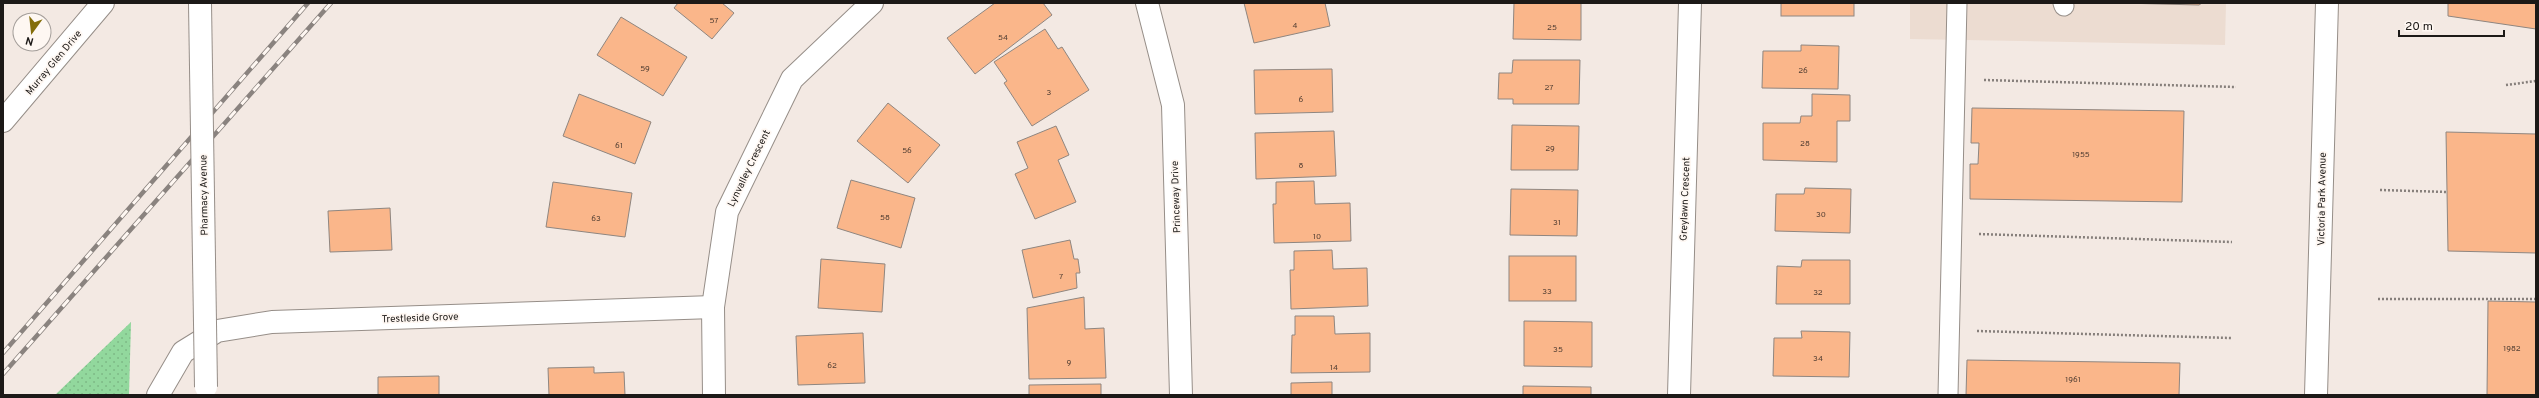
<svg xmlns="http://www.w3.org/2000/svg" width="2539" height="398" font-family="Overpass,sans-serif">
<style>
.built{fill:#ecdcd1}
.grass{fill:url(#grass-dots)}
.building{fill:#fab68a;stroke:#8f8680}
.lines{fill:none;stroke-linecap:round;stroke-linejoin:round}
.service-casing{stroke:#968e88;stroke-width:21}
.minor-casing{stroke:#968e88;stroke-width:24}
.secondary-casing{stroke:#968e88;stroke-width:24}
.path{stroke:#867f7b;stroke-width:2.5;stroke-dasharray:2 2;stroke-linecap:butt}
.service{stroke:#fff;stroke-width:19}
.minor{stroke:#fff;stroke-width:22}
.secondary{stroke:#fff;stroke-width:22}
.rail-casing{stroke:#8a837f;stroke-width:4.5}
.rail{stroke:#fef7f2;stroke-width:3;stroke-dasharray:9;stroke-linecap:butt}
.tertiary-bridge-casing{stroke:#968e88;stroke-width:24;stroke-linecap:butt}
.tertiary-bridge{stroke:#fff;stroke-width:22}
.labels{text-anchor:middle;stroke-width:3.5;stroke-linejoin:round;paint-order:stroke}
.number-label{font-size:8px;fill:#544034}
.street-label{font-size:10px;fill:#1c1917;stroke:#fef7f2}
</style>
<defs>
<pattern id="grass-dots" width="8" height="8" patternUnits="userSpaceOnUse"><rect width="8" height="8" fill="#92d89d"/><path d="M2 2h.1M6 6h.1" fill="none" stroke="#7db986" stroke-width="1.8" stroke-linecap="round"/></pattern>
</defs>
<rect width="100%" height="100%" fill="#f3e9e3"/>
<path class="built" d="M1910,3H2226L2225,45L1910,39Z"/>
<path class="grass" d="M131,322L129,395H55Z"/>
<g class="building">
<path d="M678,3H722L734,13L712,39L674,8Z"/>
<path d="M995,3H1043L1052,15L975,74L947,38Z"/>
<path d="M1244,3H1325L1330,26L1254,43Z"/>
<path d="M1514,3H1581V40L1513,39Z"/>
<rect x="1781" y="3" width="73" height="13"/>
<path d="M2122,3H2202L2199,5Z"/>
<path d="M2448,3H2536V29L2448,16Z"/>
<path d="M621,17L687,57L663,96L597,55Z"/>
<path d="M1045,29L1058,49L1062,47L1089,90L1032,126L1004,83L1007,81L994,62Z"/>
<path d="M1801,45L1839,46L1838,89L1762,88L1763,51H1801Z"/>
<path d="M1513,60H1580L1579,104H1513V99H1498L1499,73H1512Z"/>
<path d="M1332,69L1333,112L1255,114L1254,70Z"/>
<path d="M579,94L651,122L635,164L563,136Z"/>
<path d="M1812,94L1850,95V121H1837V162L1763,160V123H1800L1801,116H1812Z"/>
<path d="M888,103L940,145L908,183L857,141Z"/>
<path d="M1972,108L2184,111L2182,202L1970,199V164H1978L1979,143H1971Z"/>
<path d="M1512,125L1579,126L1578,170H1511Z"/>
<path d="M1056,126L1069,155L1058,160L1076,202L1035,219L1015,174L1028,168L1017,142Z"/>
<path d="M1334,131L1336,176L1256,179L1255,133Z"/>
<path d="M2446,132L2536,134V253L2448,251Z"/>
<path d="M851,180L915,198L901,248L837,228Z"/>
<path d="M1314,181L1315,204L1350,203L1351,241L1274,243L1273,204H1276V182Z"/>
<path d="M553,182L632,193L625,237L546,227Z"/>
<path d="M1805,188L1851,189L1850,233L1775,231L1776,194H1804Z"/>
<path d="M1511,189L1578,190L1577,236L1510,235Z"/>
<path d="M390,208L392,250L330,252L328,211Z"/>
<path d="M1070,240L1074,259H1078L1080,273H1076L1077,288L1033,298L1022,250Z"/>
<path d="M1332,250L1333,269L1367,268L1368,306L1291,309L1290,270H1294V251Z"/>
<rect x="1509" y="256" width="67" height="45"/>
<path d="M821,259L885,264L882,312L818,308Z"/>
<path d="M1802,260H1850V304H1776L1777,266L1801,267Z"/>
<path d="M1084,297L1085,329L1104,328L1106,378L1029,379L1027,308Z"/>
<path d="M2488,301L2536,302V395H2487Z"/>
<path d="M1295,316H1334L1335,334L1370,333V372L1291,373L1292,335H1295Z"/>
<path d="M1524,321L1592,322V367L1524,366Z"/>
<path d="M1801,331L1850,332L1849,377L1773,376L1774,338H1802Z"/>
<path d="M863,333L865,383L798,385L796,336Z"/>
<path d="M1967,360L2180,363L2179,395H1966Z"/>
<path d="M594,367V373L624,372L625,395H549L548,368Z"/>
<path d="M439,376V395H378V377Z"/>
<path d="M1332,382V395H1291V383Z"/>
<path d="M1101,384V395H1029V385Z"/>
<path d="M1523,386L1591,387V395H1523Z"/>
</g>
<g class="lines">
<g class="service-casing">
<g id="service">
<path d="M2063,3L2064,6"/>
<path d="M1948,395L1957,3"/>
</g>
</g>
<g class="minor-casing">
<g id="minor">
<path d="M1147,3L1173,105L1181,395"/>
<path d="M3,121L103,3"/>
<path d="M158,395L183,352L217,331L272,322L713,307"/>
<path d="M714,395L713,307L727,212L792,79L872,3"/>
<path d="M1679,395L1690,3"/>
</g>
</g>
<g class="secondary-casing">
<path id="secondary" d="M2316,395L2327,3"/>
</g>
<g class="path">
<path d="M1984,80L2236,87"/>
<path d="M2506,85L2536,81"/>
<path d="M2380,190L2447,192"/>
<path d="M1979,234L2232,242"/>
<path d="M2378,299H2536"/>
<path d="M1977,331L2231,338"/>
</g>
<use href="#service" class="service"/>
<use href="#minor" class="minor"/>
<use href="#secondary" class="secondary"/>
<g class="rail-casing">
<g id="rail">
<path d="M3,353L308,3"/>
<path d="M3,374L331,3"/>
</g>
</g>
<use href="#rail" class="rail"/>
<g class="tertiary-bridge-casing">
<path id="tertiary-bridge" d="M200,3L206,387"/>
</g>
<use href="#tertiary-bridge" class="tertiary-bridge"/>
</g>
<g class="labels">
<g class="number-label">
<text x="714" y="23">57</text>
<text x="1295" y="28">4</text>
<text x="1552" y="30">25</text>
<text x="1003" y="40">54</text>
<text x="645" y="71">59</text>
<text x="1803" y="73">26</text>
<text x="1549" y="90">27</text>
<text x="1049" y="95">3</text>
<text x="1301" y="102">6</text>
<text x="1805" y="146">28</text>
<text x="619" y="148">61</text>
<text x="1550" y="151">29</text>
<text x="907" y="153">56</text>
<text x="2081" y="157">1955</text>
<text x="1301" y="168">8</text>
<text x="1821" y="217">30</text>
<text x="885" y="220">58</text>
<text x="596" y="221">63</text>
<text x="1557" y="225">31</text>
<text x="1317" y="239">10</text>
<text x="1061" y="279">7</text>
<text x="1547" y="294">33</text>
<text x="1818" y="295">32</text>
<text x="2512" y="351">1982</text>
<text x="1558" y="352">35</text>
<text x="1818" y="361">34</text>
<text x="1069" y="365">9</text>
<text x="832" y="368">62</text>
<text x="1334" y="370">14</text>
<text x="2073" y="382">1961</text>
</g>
<g class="street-label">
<text transform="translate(53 62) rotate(-50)" y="4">Murray Glen Drive</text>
<text transform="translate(748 168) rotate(-64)" y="4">Lynvalley Crescent</text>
<text transform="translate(203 195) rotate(-91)" y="4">Pharmacy Avenue</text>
<text transform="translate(1175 197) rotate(-92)" y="4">Princeway Drive</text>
<text transform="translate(1684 199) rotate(-88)" y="4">Greylawn Crescent</text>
<text transform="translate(2321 199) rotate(-89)" y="4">Victoria Park Avenue</text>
<text transform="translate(420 317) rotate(-2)" y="4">Trestleside Grove</text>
</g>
</g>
<rect width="2539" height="398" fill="none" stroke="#1c1917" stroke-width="8"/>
<g transform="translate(32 32) rotate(195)"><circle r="19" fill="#fef7f2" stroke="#a49e9a"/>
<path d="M0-3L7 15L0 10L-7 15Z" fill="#846d09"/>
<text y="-6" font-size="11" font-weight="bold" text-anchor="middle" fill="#1c1917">N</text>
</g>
<path d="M2399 30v6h105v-6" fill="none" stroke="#1c1917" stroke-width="2"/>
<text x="2405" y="30" font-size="12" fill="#1c1917" stroke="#fef7f2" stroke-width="3" paint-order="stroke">20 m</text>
</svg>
